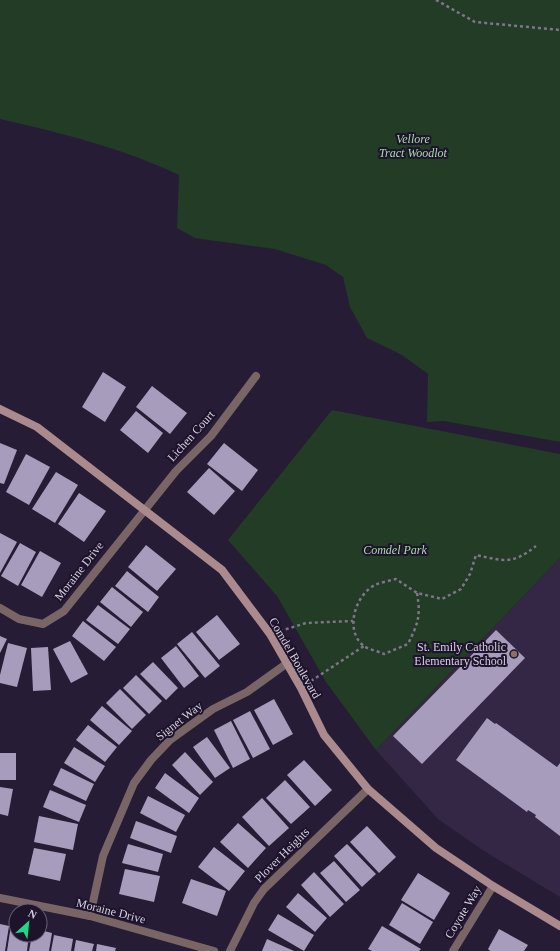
<svg xmlns="http://www.w3.org/2000/svg" width="560" height="951" font-family="'Times New Roman',serif">
<style>
.built{fill:#342745}
.green{fill:#223c25}
.building{fill:#a89cbc}
.lines{fill:none;stroke-linecap:round;stroke-linejoin:round}
.path{stroke:#7e758a;stroke-width:2.5;stroke-dasharray:3 3;stroke-linecap:butt}
.street{stroke:#796566;stroke-width:8}
.secondary{stroke:#aa8a8d;stroke-width:8}
.education-dot{fill:#8d6e63;stroke:#1d132a;stroke-width:1.5}
.labels{text-anchor:middle;stroke-width:4;stroke-linejoin:round;paint-order:stroke}
.park-label{font-size:12px;font-style:italic;fill:#a9ddac;stroke:#1d132a}
.street-label{font-size:12px;fill:#d6d0e1;stroke:#1d132a}
.poi-label{font-size:12px;fill:#d6d0e1;stroke:#1d132a;text-anchor:end}
</style>
<rect width="100%" height="100%" fill="#271c35"/>
<path class="built" d="M560,558V897L484,851L438,819L376,750Z"/>
<g class="green">
<path d="M0,0H560V442L444,421L427,422L428,374L402,355L367,338L350,307L343,277L326,265L275,249L195,238L177,228L179,175C122,148 61,133 0,119Z"/>
<path d="M332,410L560,454V558L376,750L326,682L277,596L228,540Z"/>
</g>
<g class="building">
<path d="M103,372L126,387L105,422L82,407Z"/>
<path d="M152,386L187,413L170,434L136,407Z"/>
<path d="M136,411L163,433L148,453L120,430Z"/>
<path d="M0,443L17,450L4,484L0,483Z"/>
<path d="M224,443L258,470L242,491L207,464Z"/>
<path d="M26,454L50,467L29,505L6,492Z"/>
<path d="M209,468L235,491L214,515L187,492Z"/>
<path d="M56,472L78,485L55,523L32,509Z"/>
<path d="M79,493L106,511L84,542L58,524Z"/>
<path d="M0,533L17,542L0,573Z"/>
<path d="M20,543L36,552L18,586L1,576Z"/>
<path d="M146,545L176,569L157,591L128,567Z"/>
<path d="M40,551L61,563L42,597L21,585Z"/>
<path d="M127,571L159,597L148,612L115,586Z"/>
<path d="M112,587L143,612L131,627L100,602Z"/>
<path d="M98,605L130,629L118,644L86,620Z"/>
<path d="M217,615L240,644L219,660L196,632Z"/>
<path d="M83,621L116,647L104,661L72,636Z"/>
<path d="M496,630L525,658L422,764L393,736Z"/>
<path d="M192,632L220,666L205,678L177,644Z"/>
<path d="M0,636L7,639L0,653Z"/>
<path d="M70,641L88,674L71,683L53,649Z"/>
<path d="M8,643L27,648L17,687L0,683V675Z"/>
<path d="M176,646L199,676L184,688L161,658Z"/>
<path d="M48,647L51,690L33,691L31,648Z"/>
<path d="M153,662L178,688L166,700L140,674Z"/>
<path d="M136,675L162,701L149,714L123,688Z"/>
<path d="M120,689L146,715L132,729L106,703Z"/>
<path d="M274,699L293,734L273,745L254,710Z"/>
<path d="M102,706L132,731L119,745L90,720Z"/>
<path d="M250,711L270,749L253,758L233,720Z"/>
<path d="M487,718L495,724L496,723L557,767L560,763V836L535,817L536,815L528,810L527,812L456,760Z"/>
<path d="M231,721L250,759L233,768L214,730Z"/>
<path d="M88,725L117,747L105,762L76,740Z"/>
<path d="M207,737L230,768L215,778L193,747Z"/>
<path d="M74,747L105,766L95,782L64,763Z"/>
<path d="M185,752L213,782L200,795L172,765Z"/>
<rect x="0" y="753" width="16" height="27"/>
<path d="M304,760L332,790L315,806L287,775Z"/>
<path d="M61,768L94,784L86,801L53,785Z"/>
<path d="M165,773L199,798L189,813L155,788Z"/>
<path d="M285,780L310,807L291,824L266,798Z"/>
<path d="M0,787L13,789L8,816L0,814Z"/>
<path d="M50,790L86,805L79,822L43,807Z"/>
<path d="M148,796L185,815L176,832L140,813Z"/>
<path d="M262,798L289,828L269,846L242,817Z"/>
<path d="M39,816L78,824L73,850L34,842Z"/>
<path d="M136,821L177,836L171,853L130,838Z"/>
<path d="M238,823L266,848L248,868L220,842Z"/>
<path d="M367,826L396,857L379,873L350,842Z"/>
<path d="M128,844L163,854L158,872L122,863Z"/>
<path d="M347,844L376,874L362,887L334,856Z"/>
<path d="M214,847L245,871L229,891L198,867Z"/>
<path d="M34,848L66,854L60,881L28,874Z"/>
<path d="M334,861L360,890L346,902L320,873Z"/>
<path d="M125,869L160,876L154,902L119,894Z"/>
<path d="M314,872L344,904L330,917L301,885Z"/>
<path d="M418,873L450,893L434,920L401,900Z"/>
<path d="M191,879L226,891L217,916L182,903Z"/>
<path d="M298,893L327,918L315,932L286,907Z"/>
<path d="M402,903L433,922L420,944L389,925Z"/>
<path d="M278,914L314,935L304,951L268,930Z"/>
<path d="M0,924L9,926L5,951H0Z"/>
<path d="M11,925L16,926V935H29L27,951H7Z"/>
<path d="M382,926L421,949L419,951H372L368,949Z"/>
<path d="M499,929L528,945L524,951H490L488,949Z"/>
<path d="M40,930L52,933L49,951H29L32,935H40Z"/>
<path d="M54,935L73,939L71,951H51Z"/>
<path d="M267,939L294,951H262Z"/>
<path d="M76,940L94,944L92,951H74Z"/>
<path d="M97,944L116,948L115,951H96Z"/>
</g>
<g class="lines">
<g class="path">
<path d="M436,0L475,22L560,30"/>
<path d="M417,593C421,617 418,623 408,644L384,654C378,651 369,650 364,646C344,631 355,595 375,585C381,582 389,581 396,579L417,593L442,599L461,589L470,574L476,555C504,561 512,565 536,546"/>
<path d="M280,631L306,623L353,621"/>
<path d="M311,681L364,646"/>
</g>
<g class="street">
<path d="M0,608L19,619L43,624L64,611L176,471L211,436L256,376"/>
<path d="M0,898L90,916L214,951"/>
<path d="M90,916L103,856L134,783L151,760L170,740L213,709L247,692L286,664"/>
<path d="M230,951L254,903L264,889L368,789"/>
<path d="M453,951L493,886"/>
</g>
<path class="secondary" d="M0,409L37,427L222,570L270,634L301,688L324,735L368,789L436,848L493,886L560,926"/>
</g>
<circle class="education-dot" cx="514" cy="654" r="4"/>
<g class="labels">
<g class="park-label">
<text x="413" y="143">Vellore<tspan x="413" dy="14">Tract Woodlot</tspan></text>
<text x="395" y="554">Comdel Park</text>
</g>
<g class="street-label">
<text transform="translate(191 436) rotate(-48)" y="4">Lichen Court</text>
<text transform="translate(79 571) rotate(-52)" y="4">Moraine Drive</text>
<text transform="translate(295 658) rotate(60)" y="4">Comdel Boulevard</text>
<text transform="translate(179 721) rotate(-38)" y="4">Signet Way</text>
<text transform="translate(282 855) rotate(-45)" y="4">Plover Heights</text>
<text transform="translate(111 911) rotate(14)" y="4">Moraine Drive</text>
<text transform="translate(463 912) rotate(-59)" y="4">Coyote Way</text>
</g>
<g class="poi-label">
<text x="506" y="651">St. Emily Catholic<tspan x="506" dy="14">Elementary School</tspan></text>
</g>
</g>
<g transform="translate(28 923) rotate(27)"><circle r="19" fill="#1d132a" stroke="#675f73"/>
<path d="M0-3L7 15L0 10L-7 15Z" fill="#1fd887"/>
<text y="-6" font-size="11" font-weight="bold" text-anchor="middle" fill="#d6d0e1">N</text>
</g>
</svg>
